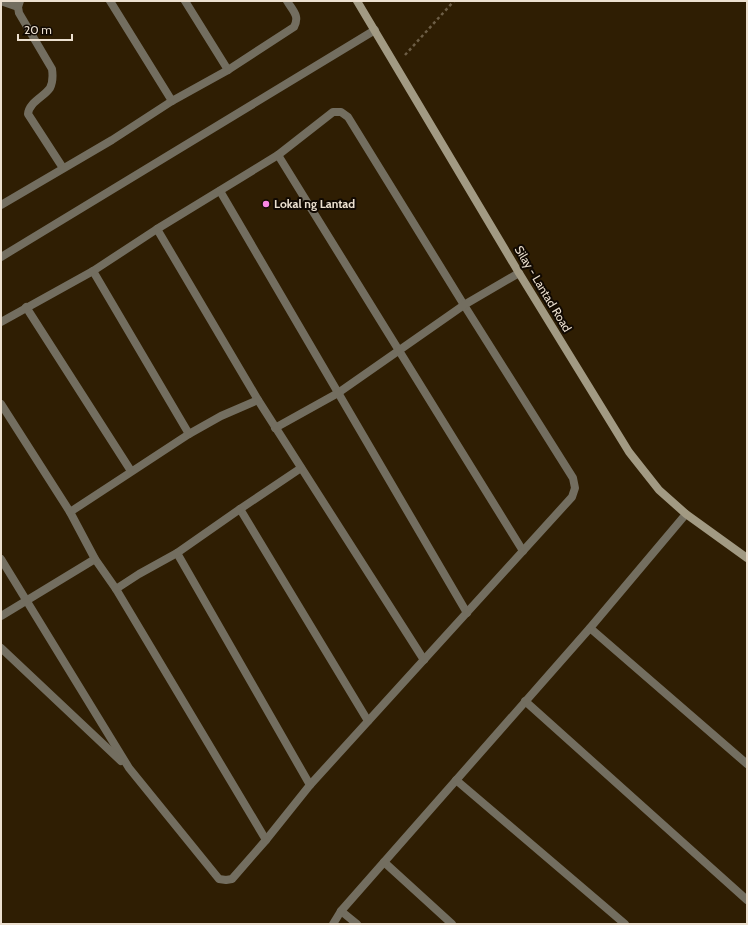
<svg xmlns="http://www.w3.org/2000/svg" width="748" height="925" font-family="Cabin,sans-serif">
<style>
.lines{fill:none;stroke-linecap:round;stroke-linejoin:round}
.path{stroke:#6d5e46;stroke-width:2.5;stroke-dasharray:3 3;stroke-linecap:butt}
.street{stroke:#736e60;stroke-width:8}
.secondary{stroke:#a29a83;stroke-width:8}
.poi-dot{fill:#fb87e5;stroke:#110902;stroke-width:1.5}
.labels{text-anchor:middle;stroke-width:4;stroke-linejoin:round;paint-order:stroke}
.poi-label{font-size:12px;font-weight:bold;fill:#ece0d0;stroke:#110902;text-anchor:start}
.street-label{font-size:12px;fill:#ece0d0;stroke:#110902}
</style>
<rect width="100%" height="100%" fill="#2f1e03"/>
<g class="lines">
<path class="path" d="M405,55L454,1"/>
<g class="street">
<path d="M1,1L18,7"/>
<path d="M20,1L18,7L19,13L52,69C53,76 53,82 50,88C44,97 29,102 28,114L63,168"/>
<path d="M110,1L172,101"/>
<path d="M185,1L228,70"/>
<path d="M278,155L523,551"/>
<path d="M220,191L467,613"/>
<path d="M1,205L112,140L172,101L228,70L294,27C300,16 293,11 287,1"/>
<path d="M157,229L258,400L424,660"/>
<path d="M1,257L375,30"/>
<path d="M93,271L189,434"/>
<path d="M26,307L131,471"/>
<path d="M1,322L93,271L157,229L278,155L333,112H341L348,117L464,305L573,478L575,488L572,497L310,785L266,840L232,879L226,880L219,879L129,768L1,559"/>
<path d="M1,404L70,512L95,559L116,589L266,840"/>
<path d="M275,428L338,393L464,305L519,273"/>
<path d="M240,509L368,721"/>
<path d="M70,512L189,434L221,416L258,400"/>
<path d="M177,553L310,785"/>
<path d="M116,589L139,574L177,553L240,509L301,468"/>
<path d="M1,616L95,559"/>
<path d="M590,628L747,764"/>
<path d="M1,648L121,761"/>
<path d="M525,701L747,900"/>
<path d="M456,780L625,924"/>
<path d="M384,862L452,924"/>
<path d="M341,911L357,924"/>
<path d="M333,924L341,911L590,628L686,514"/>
</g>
<path class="secondary" d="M357,1L519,273L629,452L659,490L686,514L747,558"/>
</g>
<circle class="poi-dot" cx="266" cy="204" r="4"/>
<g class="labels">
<g class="poi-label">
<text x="274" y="208">Lokal ng Lantad</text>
</g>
<g class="street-label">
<text transform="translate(543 289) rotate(59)" y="4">Silay - Lantad Road</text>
</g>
</g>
<rect width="748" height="925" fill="none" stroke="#ece0d0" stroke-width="4"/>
<path d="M18 34v6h54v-6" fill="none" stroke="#ece0d0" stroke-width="2"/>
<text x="24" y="34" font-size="12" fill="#ece0d0" stroke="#110902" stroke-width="3" paint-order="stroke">20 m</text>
</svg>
